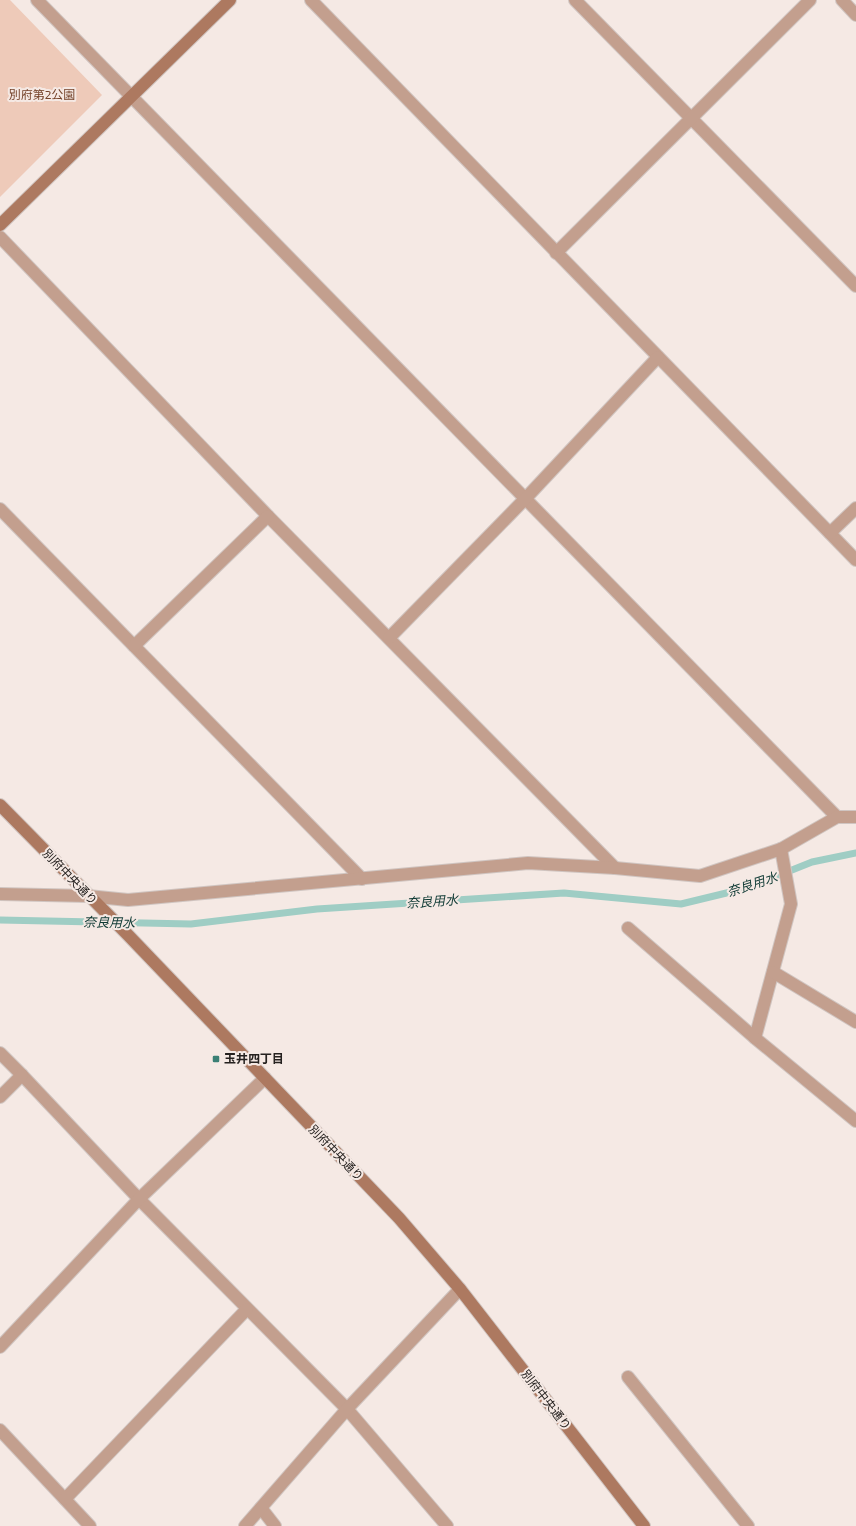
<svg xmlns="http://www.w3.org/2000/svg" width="856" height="1526" font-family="'Exo 2','Noto Sans JP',sans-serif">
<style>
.green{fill:#eecab9}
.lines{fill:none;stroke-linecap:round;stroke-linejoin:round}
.stream{stroke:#9fcdc4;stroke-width:7}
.street-casing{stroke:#d0c5c1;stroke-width:14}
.secondary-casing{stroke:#d0c5c1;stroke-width:14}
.street{stroke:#c39f8e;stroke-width:12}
.secondary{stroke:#ad7960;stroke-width:12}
.poi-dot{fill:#3a7f74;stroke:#f5e9e4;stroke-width:1.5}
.labels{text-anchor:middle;stroke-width:4;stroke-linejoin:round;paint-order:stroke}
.park-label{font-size:12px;fill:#744229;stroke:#f5e9e4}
.street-label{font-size:12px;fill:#25211f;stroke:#f5e9e4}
.poi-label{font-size:12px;font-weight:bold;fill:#25211f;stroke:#f5e9e4;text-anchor:start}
.water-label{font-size:13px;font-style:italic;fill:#0f3a34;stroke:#f5e9e4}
</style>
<rect width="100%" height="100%" fill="#f5e9e4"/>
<path class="green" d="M0,0H10L102,95L0,197Z"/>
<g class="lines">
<path class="stream" d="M0,920L191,924L317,909L564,893L681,904L747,888L812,862L856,853"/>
<g class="street-casing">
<g id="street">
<path d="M37,0L837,817"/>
<path d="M311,0L856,560"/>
<path d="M575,0L856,286"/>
<path d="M842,0L856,15"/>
<path d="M0,237L268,516L615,868"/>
<path d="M556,253L810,0"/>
<path d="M0,509L362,879"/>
<path d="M830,533L856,508"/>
<path d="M389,638L525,499L658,357"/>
<path d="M134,646L268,516"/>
<path d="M781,849L791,904L755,1038L856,1121"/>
<path d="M0,894L88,896L128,900L528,863L615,868L700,876L781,849L837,817H856"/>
<path d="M628,928L755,1038"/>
<path d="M773,972L856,1022"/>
<path d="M0,1053L22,1075L139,1199L347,1409L447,1526"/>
<path d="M0,1097L22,1075"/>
<path d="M0,1347L139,1199L265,1078"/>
<path d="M628,1377L748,1526"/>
<path d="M0,1430L90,1526"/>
<path d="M65,1499L247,1309"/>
<path d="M261,1508L275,1526"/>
<path d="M245,1526L347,1409L460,1289"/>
</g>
</g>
<g class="secondary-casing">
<g id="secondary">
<path d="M0,225L230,0"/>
<path d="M0,805L128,935L399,1218L460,1289L644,1526"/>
</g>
</g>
<use href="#street" class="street"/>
<use href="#secondary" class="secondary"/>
</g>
<rect class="poi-dot" x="212" y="1055" width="8" height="8" rx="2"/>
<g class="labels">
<g class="park-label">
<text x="42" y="99">別府第2公園</text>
</g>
<g class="street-label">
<text transform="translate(70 877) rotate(46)" y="4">別府中央通り</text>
<text transform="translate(336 1153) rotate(46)" y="4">別府中央通り</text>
<text transform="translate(546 1400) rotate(52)" y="4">別府中央通り</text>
</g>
<g class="poi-label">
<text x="224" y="1063">玉井四丁目</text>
</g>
<g class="water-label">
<text transform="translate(752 884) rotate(-18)" y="5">奈良用水</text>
<text transform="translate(432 901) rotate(-4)" y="5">奈良用水</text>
<text transform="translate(109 922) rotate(1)" y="5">奈良用水</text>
</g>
</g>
</svg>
